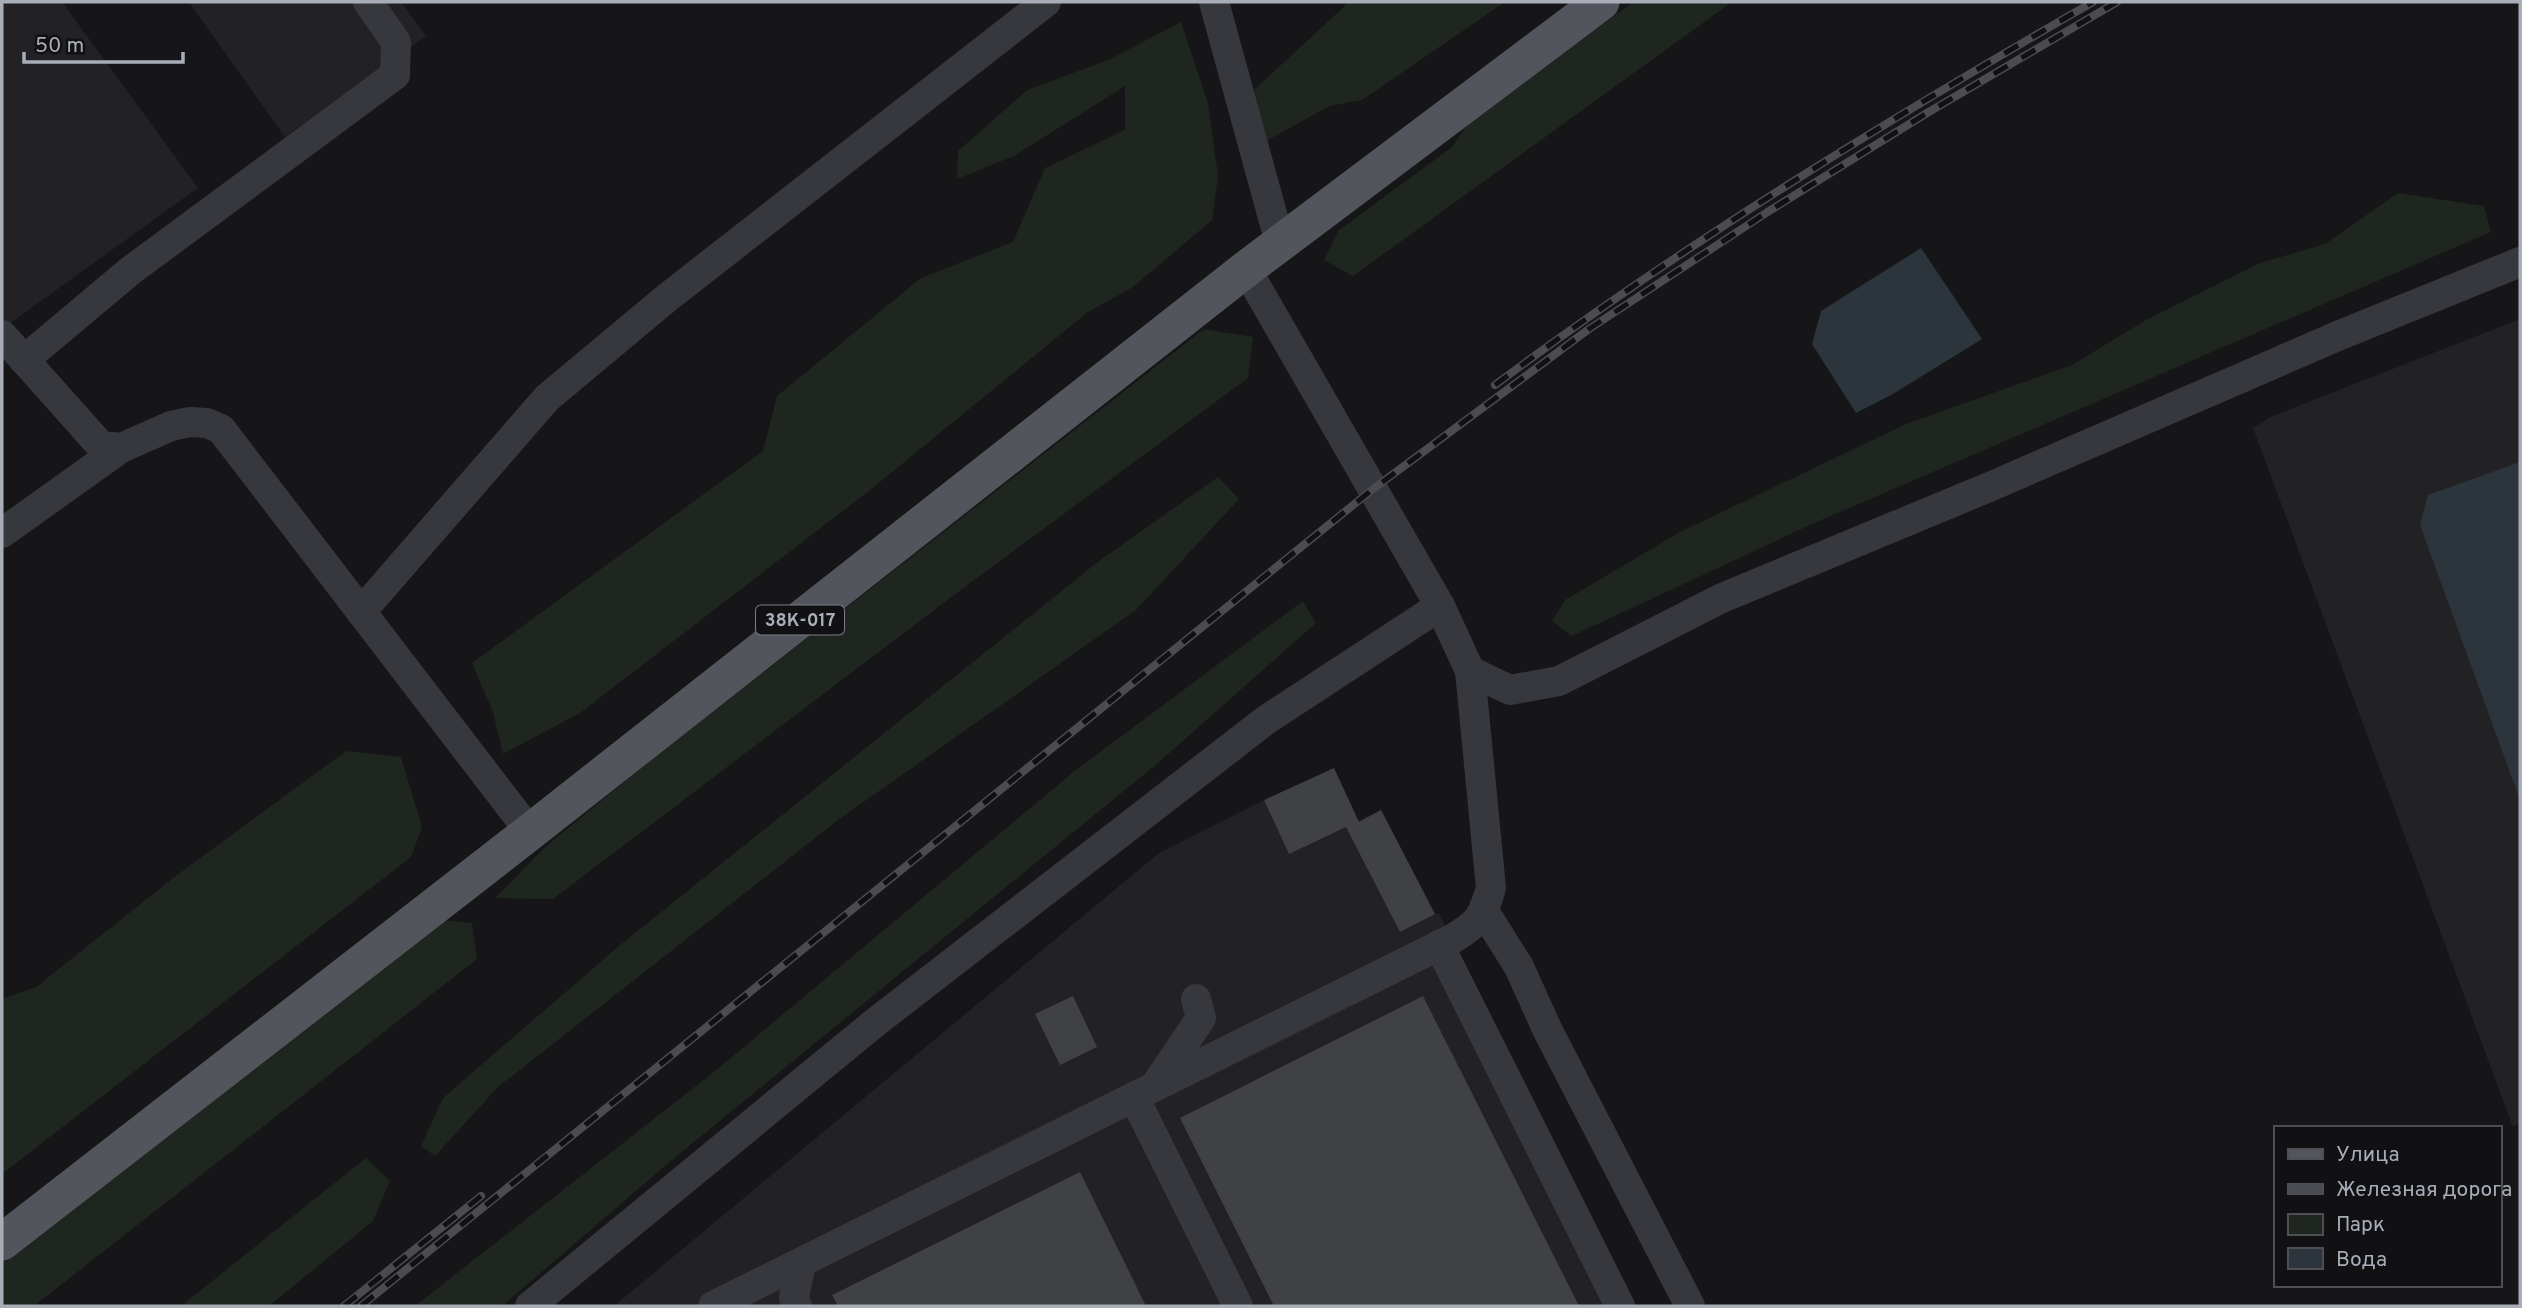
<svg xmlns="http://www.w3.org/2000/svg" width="2522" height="1308" font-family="Overpass,sans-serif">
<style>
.built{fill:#222225}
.green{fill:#1e261f}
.water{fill:#2c353c}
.building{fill:#404145}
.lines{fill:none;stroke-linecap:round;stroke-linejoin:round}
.minor{stroke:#37383d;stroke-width:30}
.major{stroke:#53555c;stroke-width:37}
.rail-casing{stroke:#4a4c52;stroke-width:8}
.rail{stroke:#111113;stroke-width:5;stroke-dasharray:16;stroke-linecap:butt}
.labels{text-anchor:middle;stroke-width:5;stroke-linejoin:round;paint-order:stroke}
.shield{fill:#111113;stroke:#7b7e86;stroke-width:2}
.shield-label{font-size:18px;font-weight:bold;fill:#a8adb8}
</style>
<rect width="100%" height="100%" fill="#161618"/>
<g class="built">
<path d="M2,2H62L198,188L2,329Z"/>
<path d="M189,2H401L426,36L285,137Z"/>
<path d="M2520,319V1124L2513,1127L2253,428L2270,417Z"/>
<path d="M1264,800L1358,821L1381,810L1435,914L1439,913L1636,1306H614L1159,853Z"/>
</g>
<g class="green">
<path d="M1349,2H1505L1362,100L1329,106L1263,143L1254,90Z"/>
<path d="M1634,2H1732L1353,276L1324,260L1338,231L1452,147L1474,115Z"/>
<path d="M1181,22L1208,103L1218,176L1212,220L1133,287L1088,312L870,490L580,713L503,754L493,712L472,663L763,451L777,396L921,278L1013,242L1045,168L1125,130V86L1014,156L957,179L958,151L1027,90L1108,60Z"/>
<path d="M2398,193L2484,206L2491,232L1812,524L1572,636L1552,621L1565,600L1680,532L1906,424L2072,365L2146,320L2260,263L2325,244Z"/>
<path d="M1204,329L1253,337L1248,378L958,592L553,899L495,898L545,847L656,756Z"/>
<path d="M1218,477L1239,499L1136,610L838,820L498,1087L435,1156L421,1146L443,1098L620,945L1099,561Z"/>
<path d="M1303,601L1316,623L1158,763L672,1160L502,1306H415L715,1071L1076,770Z"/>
<path d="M346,751L401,757L422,827L411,857L2,1174V999L36,987L177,875Z"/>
<path d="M441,920L472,923L477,959L34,1306H2V1260Z"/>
<path d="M366,1158L390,1181L373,1221L269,1306H181Z"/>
</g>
<g class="water">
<path d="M1921,248L1982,339L1893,394L1856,413L1812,344L1821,311Z"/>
<path d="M2520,462V800L2420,525L2428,495Z"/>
</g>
<g class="building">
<path d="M1334,768L1359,822L1381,810L1435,914L1400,932L1346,827L1289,854L1264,800Z"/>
<path d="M1073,996L1097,1047L1060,1065L1035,1014Z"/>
<path d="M1423,996L1579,1306H1274L1180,1118Z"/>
<path d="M1080,1172L1146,1306H838L832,1295Z"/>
</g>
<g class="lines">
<g class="minor">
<path d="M1214,2L1280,243"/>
<path d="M2,335L101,446L121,448L171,426L190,422L207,423L221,429L530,832"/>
<path d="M24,360L130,271L395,75L396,42L368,2"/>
<path d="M2,533L121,448"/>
<path d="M361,612L547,398L668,297L1046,2"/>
<path d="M1470,671L1510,690L1559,681L1722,598L1994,485L2340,335L2520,262"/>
<path d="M1484,911L1519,967L1548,1031L1690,1306"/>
<path d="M1439,945L1620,1306"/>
<path d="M1155,1086L1201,1018L1196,999"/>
<path d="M1134,1097L1238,1306"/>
<path d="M530,1306L877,1021L1266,720L1440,606"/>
<path d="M713,1306L1452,939C1479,923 1482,918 1491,888L1470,671L1440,606L1246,269"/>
<path d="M797,1306L794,1297L801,1263"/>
</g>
<path class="major" d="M2,1242L530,832L1246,269L1601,2"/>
<g class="rail-casing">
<g id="rail">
<path d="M1495,385C1685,243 1888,120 2093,2"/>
<path d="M344,1306L481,1196"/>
<path d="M361,1306L1373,489L1589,329L1766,213L1927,113L2117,2"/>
</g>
</g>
<use href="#rail" class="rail"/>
</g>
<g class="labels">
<rect class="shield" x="756" y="605.5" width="88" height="29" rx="5"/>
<g class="shield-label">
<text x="800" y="626">38К-017</text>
</g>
</g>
<rect width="2522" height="1308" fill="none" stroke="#a8adb8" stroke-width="7"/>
<rect x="2274" y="1126" width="228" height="161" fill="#111113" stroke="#4d4f55" stroke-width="2"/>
<rect x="2288" y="1149" width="35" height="10" fill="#53555c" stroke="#4d4f55" stroke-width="2"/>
<text x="2336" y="1161" font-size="21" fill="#a8adb8">Улица</text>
<rect x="2288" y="1184" width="35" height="10" fill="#4a4c52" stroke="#4d4f55" stroke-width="2"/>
<text x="2336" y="1196" font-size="21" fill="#a8adb8">Железная дорога</text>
<rect x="2288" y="1214" width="35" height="21" fill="#1e261f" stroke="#4d4f55" stroke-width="2"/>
<text x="2336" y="1231" font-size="21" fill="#a8adb8">Парк</text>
<rect x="2288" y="1248" width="35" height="21" fill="#2c353c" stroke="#4d4f55" stroke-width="2"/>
<text x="2336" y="1266" font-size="21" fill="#a8adb8">Вода</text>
<path d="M24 52v10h159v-10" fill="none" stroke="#a8adb8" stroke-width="3.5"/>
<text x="35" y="52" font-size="21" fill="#a8adb8" stroke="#111113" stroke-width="5" paint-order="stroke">50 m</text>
</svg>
